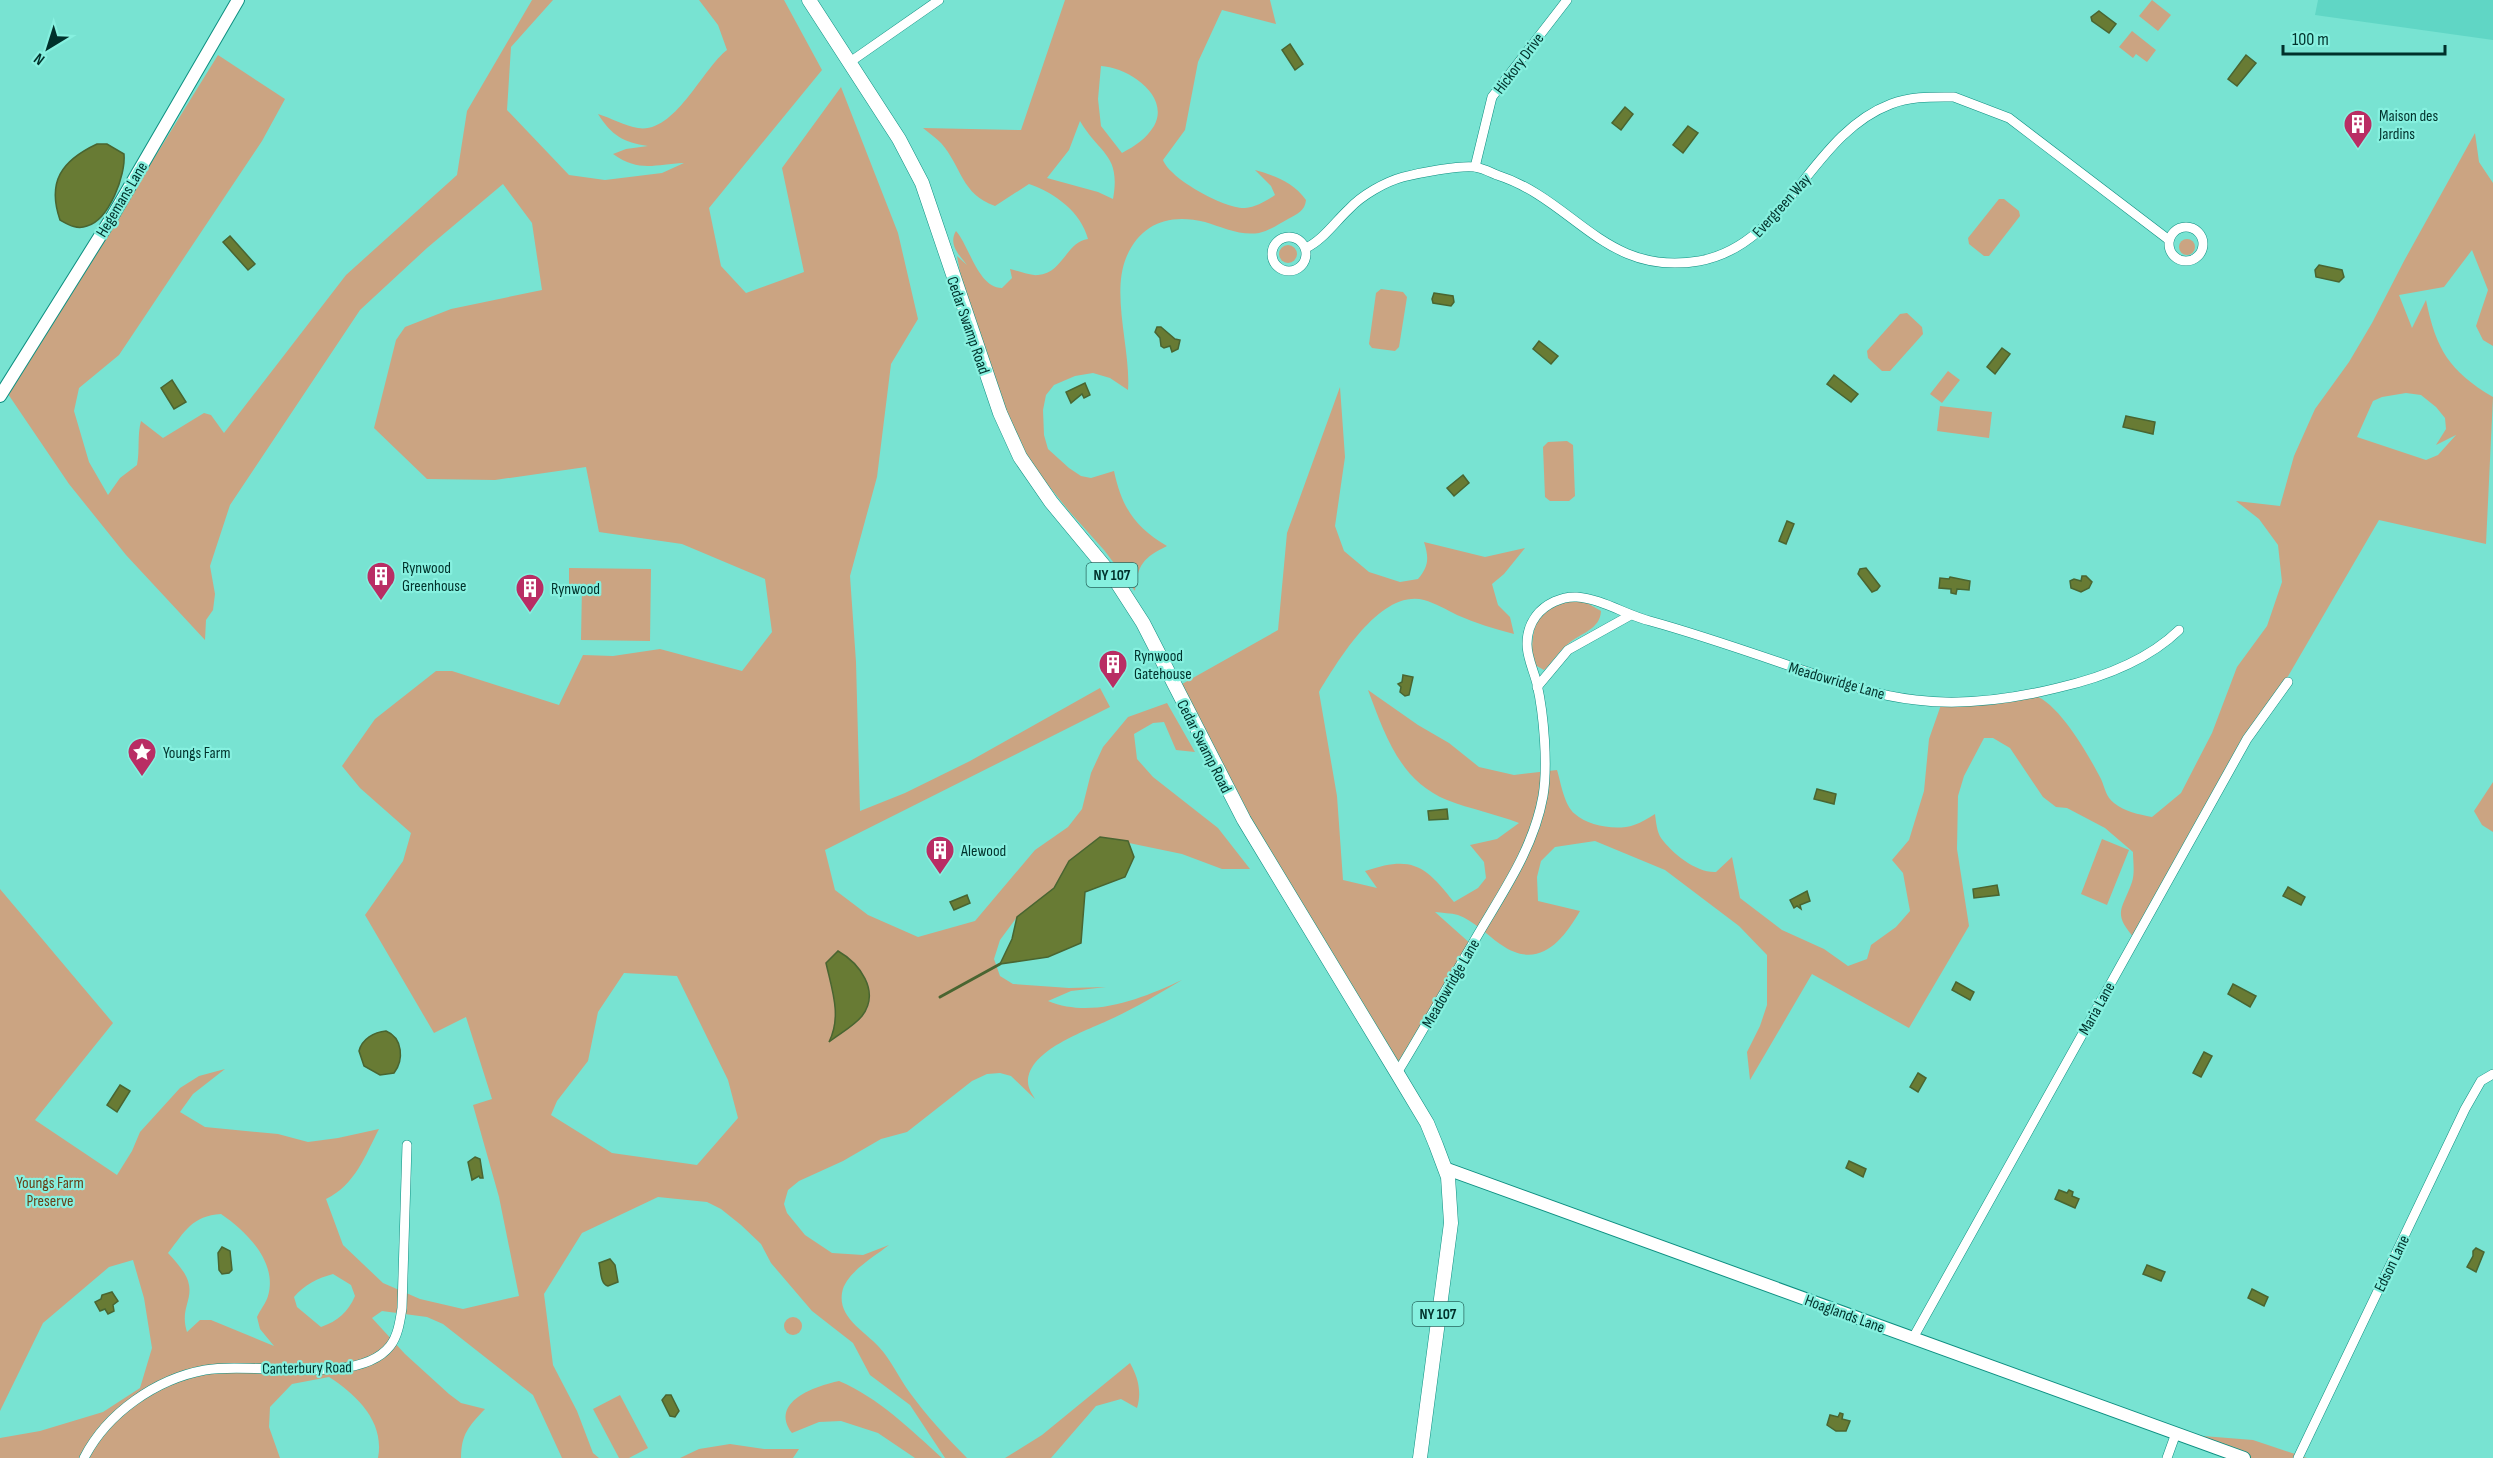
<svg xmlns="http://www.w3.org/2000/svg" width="2493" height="1458" font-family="'Sofia Sans Condensed',sans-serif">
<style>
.built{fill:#60d6c5}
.green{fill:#cba482;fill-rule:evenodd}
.water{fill:#687b34;stroke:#496531;stroke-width:1.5}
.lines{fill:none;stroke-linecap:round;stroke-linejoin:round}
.stream{stroke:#496531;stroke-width:3}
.street-casing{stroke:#0d8f81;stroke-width:10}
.secondary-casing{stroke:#0d8f81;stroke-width:14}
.primary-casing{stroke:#0d8f81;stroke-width:15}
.street{stroke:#fff;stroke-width:9}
.secondary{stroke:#fff;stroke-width:12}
.primary{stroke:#fff;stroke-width:14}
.labels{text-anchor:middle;stroke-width:4.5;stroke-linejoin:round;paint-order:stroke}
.shield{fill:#86f0df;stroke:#286a61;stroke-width:1.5}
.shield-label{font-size:15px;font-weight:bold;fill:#00312b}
.street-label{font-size:16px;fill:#00312b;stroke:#86f0df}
.poi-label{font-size:16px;fill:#00312b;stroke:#86f0df;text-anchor:start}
.park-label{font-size:16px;fill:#684019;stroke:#86f0df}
</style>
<rect width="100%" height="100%" fill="#78e3d2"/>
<path class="built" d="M2318,0H2493V40L2315,15Z"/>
<g class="green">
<path d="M532,0H553L511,47L507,110L569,175L605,180L662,173L684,163C655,164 640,173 613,154L626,149L648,146C623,142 612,136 598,114C611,118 625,126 638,128C675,134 702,69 727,50L718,25L699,0H784L822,70L709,208L721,266L746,293L804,272L782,168L841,87L898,233L918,319L891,364L877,477L850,576L856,662L860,811L905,793L970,761L1100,688L1110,707L825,850L835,890L868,915L918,937L975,921L1035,850L1068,827L1082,809L1091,773L1103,747L1128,717L1167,703L1195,752L1176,750L1164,722L1153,723L1134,734L1137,759L1153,777L1218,828L1250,869H1222L1182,854L1100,837L1069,861L1054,888L1017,917L1000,940L994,959L1000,976L1013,984L1069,988L1106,987L1071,991L1048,1001C1092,1019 1141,999 1182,980C1158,994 1134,1009 1109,1020C1086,1031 1028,1050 1028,1082C1028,1088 1032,1094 1035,1099L1011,1076L1000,1073L987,1074L972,1081L907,1132L881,1139L843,1161L799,1181L788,1190L784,1204L787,1213L805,1235L832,1253L863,1255L889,1245C874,1257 845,1273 842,1293C838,1318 865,1331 879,1347C891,1360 899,1378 910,1393C927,1416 946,1437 967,1458H945L910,1405L870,1375L853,1343L812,1311L771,1263L761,1244L741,1225L721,1209L707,1202L658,1197L582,1233L544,1294L553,1365L577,1411L593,1453L599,1458H562L533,1395L443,1324L427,1317L382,1311L372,1318L405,1354L449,1394L461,1403L485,1409C469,1426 461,1434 461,1458H378C385,1422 357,1395 329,1377L292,1384L270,1407L269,1427L280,1458H0V1438L40,1431L103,1412L140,1388L152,1348L144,1298L133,1260L109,1267L43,1323L0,1411V889L113,1023L35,1120L117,1175L132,1151L140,1132L180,1088L199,1076L225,1069L193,1094L180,1112L205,1127L278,1134L308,1142L338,1138L379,1129C365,1156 355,1185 326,1199L343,1245L383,1283L420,1299L463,1309L519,1296L499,1197L473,1105L492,1099L466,1017L434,1033L365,915L403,861L411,833L360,788L342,766L375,719L436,671H452L559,705L583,655L613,656L660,649L742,671L772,632L765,579L682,544L599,532L586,467L495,480L427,479L374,428L396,340L405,327L451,309L542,290L532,223L503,184L427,248L360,310L230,505L210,566L215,594L213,610L206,620L205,640L126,555L69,484L8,394L218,55L285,99L262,141L119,355L79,388L74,411L89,462L108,495L120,478L137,465C140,450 137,436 141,421L163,438L204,413L211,415L224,433L346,275L457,175L467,111ZM624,973L677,976L728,1080L738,1118L697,1165L612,1153L551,1115L557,1101L588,1061L598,1012ZM221,1214C246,1231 278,1262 268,1296C266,1303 260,1310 257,1317L260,1329L274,1346L211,1320H200L187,1332C180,1310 192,1301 189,1285C187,1273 176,1262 168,1253C185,1231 192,1216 221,1214ZM333,1274L351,1285L355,1296C348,1312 338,1321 321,1327L297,1307L294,1297C304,1285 318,1278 333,1274Z"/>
<path d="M1065,0H1270L1276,24L1222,10L1198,62L1185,130L1163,160C1170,179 1225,209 1245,208C1256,207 1266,201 1275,195L1271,186L1255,170C1276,176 1293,182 1306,200C1305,211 1297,214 1288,219C1279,224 1269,231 1259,233C1240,236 1222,227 1205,222C1170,213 1140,223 1126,258C1111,295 1131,351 1128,390L1110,378L1093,373L1075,376L1054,385L1046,395L1043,410L1044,435L1048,449L1069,468L1081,476L1091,478L1114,471C1122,508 1135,527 1167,546C1143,558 1138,564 1135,591L1104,550L1069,511L1032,465L1007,417L964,293L957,256L967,265C959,255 948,244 956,231C969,245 978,288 1002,288L1012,278L1010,269C1019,271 1030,276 1038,275C1062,274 1067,241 1088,239C1081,212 1055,193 1029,184L995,206C961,194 962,167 941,143C936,138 929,133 923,128L1021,130ZM1101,66C1127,67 1171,95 1154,126C1146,139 1135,146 1122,153L1101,126L1098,99ZM1080,121C1100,155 1121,154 1113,199L1098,192L1047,178L1069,150Z"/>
<path d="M2152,0L2171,15L2158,31L2139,16Z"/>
<path d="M2132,31L2156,50L2147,62L2136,54L2133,58L2119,47Z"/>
<path d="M2475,133L2479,162L2493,183V346L2483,340L2476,326L2488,290L2472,250L2444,287L2399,295L2412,328L2426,300C2436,349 2449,371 2493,397L2486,544L2379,520L2135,939C2111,912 2123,909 2132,882C2135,873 2133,861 2133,852L2105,828L2067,808L2056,807L2043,797L2010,748L1993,738H1984L1964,776L1958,796L1957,849L1969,926L1909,1028L1812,974L1750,1080L1747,1052L1760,1026L1767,1005V955L1739,926L1665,870L1595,841L1555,847L1541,861L1537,877L1538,901L1580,911C1562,942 1538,971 1500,944C1486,934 1474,921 1458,915C1451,913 1442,913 1435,912L1472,945L1397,1073L1175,688L1278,630L1287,533L1340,387L1345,457L1335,526L1344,551L1369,572L1400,582L1418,579C1429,566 1429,558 1424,542L1485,557L1525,548L1504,574L1492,584L1498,605L1510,617L1514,634C1494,629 1476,623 1457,615C1447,610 1435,603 1424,600C1380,589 1338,661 1319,692L1337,796L1343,880L1377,888L1365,871C1412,855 1425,865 1454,902L1478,888L1486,878L1484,862L1470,845L1497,839L1519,823C1496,814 1470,809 1447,800C1400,781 1385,735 1368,690L1418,725L1449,743L1479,767L1514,775L1557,770C1561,783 1564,805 1575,814C1588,826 1617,831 1634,825C1641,823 1648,818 1655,814C1656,822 1657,832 1661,838C1672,853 1696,873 1716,872L1732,857L1740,898L1782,930L1824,949L1848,966L1867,959L1871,945L1896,927L1910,911L1903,873L1892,860L1909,840L1924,791L1929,739L1942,702C1957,701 2024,692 2034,695C2060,704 2089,756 2101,779C2105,788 2106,797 2114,803C2125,812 2138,814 2152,817L2181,793L2212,733L2237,667L2267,626L2282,582L2278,545L2259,519L2236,501L2280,506L2294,456L2315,409L2349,362L2372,323L2404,261ZM2406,393L2421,395L2436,407L2445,418L2446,429L2436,445L2456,435L2438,455L2426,460L2357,437L2373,401L2382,397Z"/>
<path d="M1999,199H2004L2019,211L2020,216L1989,256H1984L1969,244L1968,238Z"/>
<circle cx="2187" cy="247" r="8"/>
<circle cx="1288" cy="254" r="9"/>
<path d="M1381,289L1403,292L1407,297L1399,347L1395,351L1372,348L1369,344L1376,293Z"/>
<path d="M1907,313L1922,327L1923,334L1890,371H1882L1868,358L1867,351L1900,314Z"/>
<path d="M1948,371L1960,380L1942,403L1930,394Z"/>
<path d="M1940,406L1992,412L1989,438L1937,431Z"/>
<path d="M1567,441L1573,445L1575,496L1569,501H1550L1545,497L1543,447L1548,442Z"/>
<path d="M569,568L651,569L650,641L581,640L582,586L569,585Z"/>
<path d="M1574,600L1587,603L1601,611C1600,630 1580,633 1568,644C1558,652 1553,662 1544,670L1533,664C1530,628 1535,606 1574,600Z"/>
<path d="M2493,782V832L2482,825L2474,811Z"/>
<path d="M2102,839L2129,850L2107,905L2081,894Z"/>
<circle cx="793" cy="1326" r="9"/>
<path d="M1130,1363C1138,1377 1142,1392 1137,1408L1121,1399L1096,1406L1051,1458H1005L1042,1435Z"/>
<path d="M839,1381C879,1398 910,1429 942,1458H915L878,1433L841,1421L819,1422L792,1433C769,1402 815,1386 839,1381Z"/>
<path d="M620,1395L648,1448L629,1458H619L593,1409Z"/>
<path d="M2178,1434L2253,1440L2307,1458H2244Z"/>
<path d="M730,1444L764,1449H799L793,1458H680L699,1449Z"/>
</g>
<g class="water">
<path d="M2099,11L2116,24L2109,33L2092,21L2091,17Z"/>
<path d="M1290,44L1303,64L1295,70L1282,50Z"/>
<path d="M2246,55L2256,63L2237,86L2228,79Z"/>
<path d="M1625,107L1633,114L1621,130L1612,123Z"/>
<path d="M1688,126L1698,133L1683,153L1673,145Z"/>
<path d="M97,144H107L124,154C126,175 109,220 87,226C77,230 69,225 60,220C47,182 61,161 97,144Z"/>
<path d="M230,236L255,264L248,270L223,242Z"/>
<path d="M2319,265L2342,270L2344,277L2339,282L2316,277L2315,270Z"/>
<path d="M1434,293L1453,296L1454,302L1451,306L1433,303L1432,299Z"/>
<path d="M1161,327L1175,339L1180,340L1178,349L1172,352L1170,346L1164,348L1161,346L1160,338L1155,332L1157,327Z"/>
<path d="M1539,341L1558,356L1551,364L1533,349Z"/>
<path d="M2002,348L2010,354L1995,374L1987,367Z"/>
<path d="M1834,375L1858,394L1851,402L1827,384Z"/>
<path d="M172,380L186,402L174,409L161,388Z"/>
<path d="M1085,383L1090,395L1084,398L1082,394L1071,403L1066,392Z"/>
<path d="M2126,416L2155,422L2153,434L2123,427Z"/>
<path d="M1463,475L1469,483L1454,496L1447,488Z"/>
<path d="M1787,521L1794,524L1786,544L1779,541Z"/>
<path d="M1866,568L1880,586L1877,590L1872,592L1858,574L1860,569Z"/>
<path d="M2082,576H2086L2092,582L2089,588L2081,592L2071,588L2070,581L2074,579L2081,581Z"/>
<path d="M1950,577L1970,581L1969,590L1957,589L1956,594L1951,593V589L1939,588L1940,578L1949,579Z"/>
<path d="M1403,675L1413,677L1409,695L1405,696L1400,692L1401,687L1398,684L1402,682Z"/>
<path d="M1817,789L1836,794L1834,804L1814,799Z"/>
<path d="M1447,809L1448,819L1429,820L1428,811Z"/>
<path d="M1100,837L1128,841L1134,857L1125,877L1085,892L1081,943L1048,957L1000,964L1012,939L1017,917L1054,888L1069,861Z"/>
<path d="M1997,885L1999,895L1974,898L1973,889Z"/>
<path d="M2288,887L2305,897L2301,905L2283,896Z"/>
<path d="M1807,891L1810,901L1800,905L1801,909L1797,906L1794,908L1790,900Z"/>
<path d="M967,895L970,903L954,910L950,902Z"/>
<path d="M838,951C859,963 881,991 862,1016C854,1026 839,1034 829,1042C842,1016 832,990 826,963Z"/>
<path d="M1956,982L1974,992L1970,1000L1952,990Z"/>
<path d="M2233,984L2256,996L2250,1007L2228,994Z"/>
<path d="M386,1031C403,1038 404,1060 394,1073L380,1075L364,1066L359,1051C362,1039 374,1032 386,1031Z"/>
<path d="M2204,1052L2212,1056L2201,1077L2193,1073Z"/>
<path d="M1918,1073L1926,1078L1918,1092L1910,1087Z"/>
<path d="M120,1085L130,1091L117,1112L107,1105Z"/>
<path d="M475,1157L480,1159L483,1178H480L479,1176L472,1180L468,1162Z"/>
<path d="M1849,1161L1866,1169L1863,1177L1846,1168Z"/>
<path d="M2059,1190L2067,1193L2069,1190L2073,1192L2072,1196L2079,1199L2075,1208L2055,1199Z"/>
<path d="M222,1247L230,1251L232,1270L229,1273L222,1274L219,1270L218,1253Z"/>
<path d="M2476,1248L2484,1252L2476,1272L2467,1267L2473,1256V1251Z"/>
<path d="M610,1259L615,1265L618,1282L608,1286C600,1284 601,1270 599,1263Z"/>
<path d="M2147,1265L2165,1272L2161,1281L2143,1274Z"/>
<path d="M2252,1289L2268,1297L2264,1306L2248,1298Z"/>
<path d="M112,1292L118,1301L113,1305L114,1311L108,1314L105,1309L100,1311L95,1302L101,1299L102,1295Z"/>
<path d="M666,1395H671L679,1411L675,1417L670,1416L662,1400Z"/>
<path d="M1840,1413L1843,1414L1842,1419L1850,1421L1846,1431H1836L1827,1425L1830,1415L1838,1417Z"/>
</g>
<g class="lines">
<path class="stream" d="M940,997L1000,964"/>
<g class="street-casing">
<g id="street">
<path d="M850,62L939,0"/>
<path d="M1475,167L1492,97L1567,0"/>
<circle cx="2186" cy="244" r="17"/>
<circle cx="1289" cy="254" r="17"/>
<path d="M1306,248C1323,240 1335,222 1349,209C1362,195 1385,182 1403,177C1419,173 1459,165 1475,167C1482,168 1490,172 1497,175C1575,200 1605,277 1699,261C1788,245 1809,135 1891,104C1911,96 1933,97 1954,97L2009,118L2169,240"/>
<path d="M1537,687L1568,650L1629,616"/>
<path d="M1397,1073C1423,1031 1447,987 1472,945C1499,897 1533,852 1543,796C1548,766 1544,715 1537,684C1534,671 1527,658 1527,644C1527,635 1530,624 1536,616C1545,604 1562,596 1577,597C1602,599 1626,615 1650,621C1701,635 1752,653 1802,670C1840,683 1877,696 1916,700C1963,706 2012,699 2057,688C2101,678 2146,662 2179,630"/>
<path d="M1913,1338L2247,739L2288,682"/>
<path d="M84,1458C107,1413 156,1379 205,1370C254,1361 358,1387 390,1346C398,1336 400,1321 402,1308L407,1145"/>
<path d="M2167,1458L2176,1433"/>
<path d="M2298,1458L2465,1109L2481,1081L2493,1074"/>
</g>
</g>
<g class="secondary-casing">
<g id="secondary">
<path d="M0,396L112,217L238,0"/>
<path d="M1447,1169L2244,1458"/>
</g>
</g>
<g class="primary-casing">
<path id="primary" d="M809,0L899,139L922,183L1000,413L1020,457L1051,502L1114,578L1143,623L1244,820L1397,1073L1427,1123L1436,1145L1448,1177L1451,1223L1420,1458"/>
</g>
<use href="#street" class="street"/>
<use href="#secondary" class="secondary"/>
<use href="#primary" class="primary"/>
</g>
<defs>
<g id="building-pin" transform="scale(1.5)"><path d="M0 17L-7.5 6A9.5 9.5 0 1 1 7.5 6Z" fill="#b92d64" stroke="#86f0df"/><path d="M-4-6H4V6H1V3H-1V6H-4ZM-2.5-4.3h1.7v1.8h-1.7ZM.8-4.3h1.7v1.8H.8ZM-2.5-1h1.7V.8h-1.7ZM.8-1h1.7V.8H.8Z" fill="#fff"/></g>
<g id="sight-pin" transform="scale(1.5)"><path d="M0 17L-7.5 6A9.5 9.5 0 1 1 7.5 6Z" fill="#b92d64" stroke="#86f0df"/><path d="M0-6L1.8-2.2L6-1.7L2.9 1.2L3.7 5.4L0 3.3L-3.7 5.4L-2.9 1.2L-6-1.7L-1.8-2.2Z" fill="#fff"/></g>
</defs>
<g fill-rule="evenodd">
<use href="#building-pin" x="2358" y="124"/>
<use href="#building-pin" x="381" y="576"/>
<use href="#building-pin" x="530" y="588"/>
<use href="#building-pin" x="1113" y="664"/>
<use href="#sight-pin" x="142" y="752"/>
<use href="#building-pin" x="940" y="850"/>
</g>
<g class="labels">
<g class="shield">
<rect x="1086.5" y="563" width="51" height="24" rx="4.5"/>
<rect x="1412.5" y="1302" width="51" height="24" rx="4.5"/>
</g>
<g class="shield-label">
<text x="1112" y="580">NY 107</text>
<text x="1438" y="1319">NY 107</text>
</g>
<g class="street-label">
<text transform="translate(1518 63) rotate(-53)" y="6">Hickory Drive</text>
<text transform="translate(121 199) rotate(-59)" y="6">Hegemans Lane</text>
<text transform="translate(1781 205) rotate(-48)" y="6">Evergreen Way</text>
<text transform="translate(969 325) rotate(71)" y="6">Cedar Swamp Road</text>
<text transform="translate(1837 680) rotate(16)" y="6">Meadowridge Lane</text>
<text transform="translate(1205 746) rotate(63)" y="6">Cedar Swamp Road</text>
<text transform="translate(1450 983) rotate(-60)" y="6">Meadowridge Lane</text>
<text transform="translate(2096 1008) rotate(-61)" y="6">Maria Lane</text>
<text transform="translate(2391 1263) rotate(-64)" y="6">Edson Lane</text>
<text transform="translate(1845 1313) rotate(20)" y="6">Hoaglands Lane</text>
<text transform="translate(307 1367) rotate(-1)" y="6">Canterbury Road</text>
</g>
<g class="poi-label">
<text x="2379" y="121">Maison des<tspan x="2379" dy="18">Jardins</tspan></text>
<text x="402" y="573">Rynwood<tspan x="402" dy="18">Greenhouse</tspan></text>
<text x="551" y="594">Rynwood</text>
<text x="1134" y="661">Rynwood<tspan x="1134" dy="18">Gatehouse</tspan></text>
<text x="163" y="758">Youngs Farm</text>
<text x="961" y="856">Alewood</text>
</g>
<g class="park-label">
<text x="50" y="1188">Youngs Farm<tspan x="50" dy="18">Preserve</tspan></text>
</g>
</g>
<g transform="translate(48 48) rotate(218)" stroke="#86f0df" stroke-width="4.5" paint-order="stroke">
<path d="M0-4.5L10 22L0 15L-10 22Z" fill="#00312b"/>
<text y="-9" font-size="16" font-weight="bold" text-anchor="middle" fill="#00312b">N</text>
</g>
<path d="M2283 45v9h162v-9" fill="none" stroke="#00312b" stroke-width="3"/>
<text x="2292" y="45" font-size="18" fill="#00312b" stroke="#86f0df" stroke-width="4.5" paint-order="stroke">100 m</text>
</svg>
